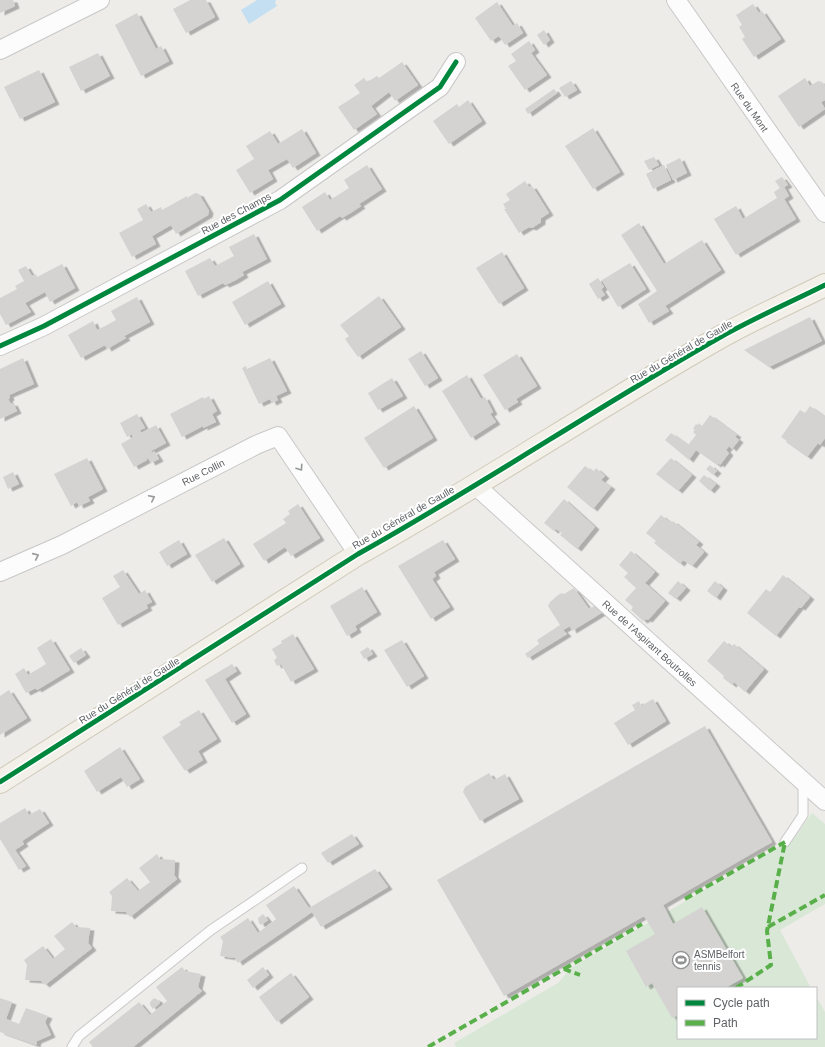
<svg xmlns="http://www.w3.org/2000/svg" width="825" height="1047" font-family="Helvetica,sans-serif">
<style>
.green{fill:#d9e7d6}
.water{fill:#c3dff1}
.building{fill:#d4d3d1;filter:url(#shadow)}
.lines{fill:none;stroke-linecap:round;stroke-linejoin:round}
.service-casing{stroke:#c8c8c8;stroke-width:11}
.minor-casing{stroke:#c8c8c8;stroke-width:20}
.primary-casing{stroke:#d2caba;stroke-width:24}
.service{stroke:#fcfcfc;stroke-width:9}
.minor{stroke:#fcfcfc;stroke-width:18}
.primary{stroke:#f2f0e9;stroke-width:22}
.quiet{stroke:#59b04a;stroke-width:4;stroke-dasharray:8 4;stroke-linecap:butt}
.cycleway-casing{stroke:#fff;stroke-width:8}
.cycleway{stroke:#00873e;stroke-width:5}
.oneway{stroke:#96989a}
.labels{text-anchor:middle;stroke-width:4;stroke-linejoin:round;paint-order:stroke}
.street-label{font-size:10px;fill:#5f6265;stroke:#fff}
.poi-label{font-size:10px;fill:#5f6265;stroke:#fff;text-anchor:start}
</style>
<defs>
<filter id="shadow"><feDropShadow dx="4.5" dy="2.5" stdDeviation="0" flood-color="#0004"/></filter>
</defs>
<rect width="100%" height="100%" fill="#edece9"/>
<path class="green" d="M812,813L825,824V904L780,930L811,988H678V1038H816V996L825,1012V1047H456L454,1043L558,983L571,968L795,837Z"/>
<path class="water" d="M257,0H276L275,3L277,6L249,24L241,10Z"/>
<g class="building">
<path d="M0,0H13L15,6L0,13Z"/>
<path d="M190,0H206L215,17L186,33L173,9Z"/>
<path d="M497,2L513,26L517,23L523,33L505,45L499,36L491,41L475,18Z"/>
<path d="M753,4L759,13L762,11L781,39L754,57L742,39L745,37L739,27L742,25L736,15Z"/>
<path d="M137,13L156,49L161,46L169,61L141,76L115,25Z"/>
<path d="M544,30L550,40L544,45L537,35Z"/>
<path d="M529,41L535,50L531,53L547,75L525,90L508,66L516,61L511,54Z"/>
<path d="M98,53L110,76L81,91L69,67Z"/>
<path d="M402,62L418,85L395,101L389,92L371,106L377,114L354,130L338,107L360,93L354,85L364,78L367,82L377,76L379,78Z"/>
<path d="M39,70L55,102L20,119L4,87Z"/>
<path d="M805,78L810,86L818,81L822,82L825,86V100L821,102L825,109L799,127L778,96Z"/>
<path d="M571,81L577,90L565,97L559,88Z"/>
<path d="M554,89L557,93L528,114L525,109Z"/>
<path d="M468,100L482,121L449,144L433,121L457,104L459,107Z"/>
<path d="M593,128L620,172L593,189L565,146Z"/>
<path d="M302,129L316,153L293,168L287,159L268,170L273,179L250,193L236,170L254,159L246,146L270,131L278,144Z"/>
<path d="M654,157L659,165L649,170L644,161Z"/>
<path d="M680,158L687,173L673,180L666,165Z"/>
<path d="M367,165L382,189L359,204L361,206L352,212L342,218L340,216L317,231L302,207L325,192L330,200L349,188L344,180Z"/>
<path d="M664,165L671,180L653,189L646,174Z"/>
<path d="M782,177L788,185L784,187L789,196L784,199L796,219L736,255L714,219L736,206L743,219L777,198L774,192L780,188L775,181Z"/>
<path d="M525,181L529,187L532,186L549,213L541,218V222L532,228L529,227L519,233L504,209H506L503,204L510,200L506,194Z"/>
<path d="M195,193L199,194L209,211L208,215L176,234L171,225L152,236L156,244L132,257L119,233L143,220L137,209L146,204L151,212L161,207L162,210L187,196V198Z"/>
<path d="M639,223L664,264L702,240L721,270L665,306L669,311L649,323L638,304L657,291L621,235Z"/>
<path d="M254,234L267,259L242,272L244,275L234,281L225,285L223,283L198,296L185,271L210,258L215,266L234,256L229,247Z"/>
<path d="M502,252L524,288L499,304L476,268Z"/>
<path d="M630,263L646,289L618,307L602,280Z"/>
<path d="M62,264L75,288L50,302L45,292L25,303L31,312L6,325L0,314V298L17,289L15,286L24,281L18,270L26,266L32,276L36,274L37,277Z"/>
<path d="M598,278L604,287L601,289L605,295L598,299L589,284Z"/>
<path d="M268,281L281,304L245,325L232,302Z"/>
<path d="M379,296L401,327L358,357L345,339L349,336L340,325Z"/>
<path d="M137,297L150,322L124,336L126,338L107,349L105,345L81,358L68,335L93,321L97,330L107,325L116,320L111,311Z"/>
<path d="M810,317L822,341L769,367L744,350Z"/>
<path d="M421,351L438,378L425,386L408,359Z"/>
<path d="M517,354L537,386L516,399L518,402L505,410L483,375Z"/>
<path d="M23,358L34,384L9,395L10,398L8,399L11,404L13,403L17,411L0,419V369Z"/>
<path d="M270,358L287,391L276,396L278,400L272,403L270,399L259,404L242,368L246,366L247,369Z"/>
<path d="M467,375L481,399L485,397L493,412L490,414L496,422L471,438L442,391Z"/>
<path d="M392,378L403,396L378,410L368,393Z"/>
<path d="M209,396L217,411L212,414L216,422L203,428V426L182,437L170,414L203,397L204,399Z"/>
<path d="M414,406L433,438L384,468L364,438Z"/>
<path d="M810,406L825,417V438L820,445L818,443L807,457L786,442L787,441L781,437L800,410L805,413Z"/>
<path d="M137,414L145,428L140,430L141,433L156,425L166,443L151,451L152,453L154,451L159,459L151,463L148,458L146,459L147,460L134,467L121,444L133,437L132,434L127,437L120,423Z"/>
<path d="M710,415L737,435L735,437L739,440L732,449L729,446L726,450L729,453L720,465L718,463L717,465L696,450L689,460L665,440L671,433L688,445L696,435L693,432L695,430L693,429L696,424L698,425L699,423L702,426Z"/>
<path d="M87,458L103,489L88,497L90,501L79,506L77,502L71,506L54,474Z"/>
<path d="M671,458L692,475L678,491L656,474Z"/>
<path d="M710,465L717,471L713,475L706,469Z"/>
<path d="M585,466L593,472L596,468L605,476L601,480L611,487L593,509L567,487Z"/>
<path d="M13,472L19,484L8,489L3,477Z"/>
<path d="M704,475L716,484L710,491L699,481Z"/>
<path d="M564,499L595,527L577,549L560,535L562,533L556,529L554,531L544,523Z"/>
<path d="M298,504L320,538L291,556L285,547L264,561L253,544L286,523L283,519L290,514L288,511Z"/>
<path d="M661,515L671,523L673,521L699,542L696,545L704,552L692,566L683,560L680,564L654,543L656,541L646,533Z"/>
<path d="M224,538L240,564L212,582L195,555Z"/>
<path d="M179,540L187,554L167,566L159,552Z"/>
<path d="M443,540L455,559L434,572L436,576L432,579L450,607L431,619L398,566Z"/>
<path d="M631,551L655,572L645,583L665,601L648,620L646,619L643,621L631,610L633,607L625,600L636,588L624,577L628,573L619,565Z"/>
<path d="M123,570L139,594L145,590L152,602L146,605L148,608L118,625L102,598L120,587L113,576Z"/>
<path d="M783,575L810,597L801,608L799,607L776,636L747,613L766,589L770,592Z"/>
<path d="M678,581L686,588L676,599L668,593Z"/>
<path d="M715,581L723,588L716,598L707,591Z"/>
<path d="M362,587L377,612L355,626L357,630L347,636L330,606Z"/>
<path d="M574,588L589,609L596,605L603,612L572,631L570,626L563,630L567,634L528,658L525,654L539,644L537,640L560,625L548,606L550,602L558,595L562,593L564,594Z"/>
<path d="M293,634L314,669L291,682L281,664L277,666L274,660L277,658L272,649L282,643L281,641Z"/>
<path d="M51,639L70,670L37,690L36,688L26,693L15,674L24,668L28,675L46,664L37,648Z"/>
<path d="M402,640L424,676L407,687L384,650Z"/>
<path d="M724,641L731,647L734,644L764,669L745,692L734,682L732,685L723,678L724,676L707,661Z"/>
<path d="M368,647L373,654L364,659L360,652Z"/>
<path d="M81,648L86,655L74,663L69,656Z"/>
<path d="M232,664L237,671L225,679L246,714L232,723L205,680Z"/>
<path d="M9,690L27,718L0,735V696Z"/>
<path d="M653,699L666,721L628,745L614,723L635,710L632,705L639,701L641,706Z"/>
<path d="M199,710L217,739L198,751L203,760L185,771L162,737L181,725L179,722Z"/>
<path d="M705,726L772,842L663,905L673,924L702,907L743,978L725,988H678V1015L672,1018L652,983L646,987L626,951L655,934L644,916L504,996L437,880Z"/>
<path d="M120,747L140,779L127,787L121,777L97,792L84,771Z"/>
<path d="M489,773L494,780L505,774L519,799L480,821L463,792L465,787Z"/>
<path d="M25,808L29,815L40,809L49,823L22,841L24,844L15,850L26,866L19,870L0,839V823Z"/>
<path d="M352,834L359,844L328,863L321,853Z"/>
<path d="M157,854L160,859L175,860L174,875L177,879L130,917L126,912L111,911L112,896L109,892L127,878L138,891L150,882L139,868Z"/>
<path d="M375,869L388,887L321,927L312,912L238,963L235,958L220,956L223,941L220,937L248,918L258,933L276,919L266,905L294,886L309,908Z"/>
<path d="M263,914L268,920L261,925L259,923L258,918Z"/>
<path d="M72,922L76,927L90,928L88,943L92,948L45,985L41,981L25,980L27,965L24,960L43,946L53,959L65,949L54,936Z"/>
<path d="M182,967L185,971L201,974L198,987L202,991L133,1047H93L89,1042L139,1002L150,1015L167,1001L156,987Z"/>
<path d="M263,967L269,975L253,988L247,980Z"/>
<path d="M291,973L309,997L277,1022L259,997Z"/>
<path d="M0,998L12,1002L6,1019L19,1024L26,1008L48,1016L45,1022L51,1035L37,1041L36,1045L0,1032Z"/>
<path d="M154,998L158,1000L160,1003L153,1009L150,1005V1002Z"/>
</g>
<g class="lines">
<g class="service-casing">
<g id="service">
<path d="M785,842L803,815V782"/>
<path d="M72,1047L79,1036L211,930L302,868"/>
</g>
</g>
<g class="minor-casing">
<g id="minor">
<path d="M676,0L825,213"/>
<path d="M0,50L100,0"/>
<path d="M0,346L44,326L280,200L440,87L456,62"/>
<path d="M475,485L825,801"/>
<path d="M0,572L62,545L256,445L278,436L358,554"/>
</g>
</g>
<g class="primary-casing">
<path id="primary" d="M0,782L358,554C480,486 596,408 717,339C752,319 789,303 825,285"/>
</g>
<use href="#service" class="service"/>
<use href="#minor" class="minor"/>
<use href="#primary" class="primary"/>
<g class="quiet">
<path d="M685,899L785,842"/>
<path d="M768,927L825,895"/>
<path d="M564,969L642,924"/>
<path d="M736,988L771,965L767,931L785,842"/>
<path d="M428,1047L564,969L580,975"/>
</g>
<g class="cycleway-casing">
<g id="cycleway">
<path d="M0,346L44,326L280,200L440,87L456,62"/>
<path d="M0,782L358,554C480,486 596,408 717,339C752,319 789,303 825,285"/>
</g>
</g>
<use href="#cycleway" class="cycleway"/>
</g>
<defs><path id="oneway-chevron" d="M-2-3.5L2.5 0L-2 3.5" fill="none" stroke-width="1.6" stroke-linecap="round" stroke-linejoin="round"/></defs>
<g class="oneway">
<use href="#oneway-chevron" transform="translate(300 468) rotate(56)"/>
<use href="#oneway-chevron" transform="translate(152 498) rotate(-27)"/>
<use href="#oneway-chevron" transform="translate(36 556) rotate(-24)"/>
</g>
<defs>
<g id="stadium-ring" transform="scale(0.9)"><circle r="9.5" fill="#fff" stroke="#919293" stroke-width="1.5"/><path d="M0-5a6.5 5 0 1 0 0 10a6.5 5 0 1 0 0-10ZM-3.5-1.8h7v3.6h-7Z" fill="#919293"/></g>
</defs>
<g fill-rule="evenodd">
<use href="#stadium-ring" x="681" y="960"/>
</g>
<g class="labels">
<g class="street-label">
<text transform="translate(750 107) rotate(55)" y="4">Rue du Mont</text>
<text transform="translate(236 213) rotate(-28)" y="4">Rue des Champs</text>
<text transform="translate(681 351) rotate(-30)" y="4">Rue du Général de Gaulle</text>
<text transform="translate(203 472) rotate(-27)" y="4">Rue Collin</text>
<text transform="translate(403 517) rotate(-30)" y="4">Rue du Général de Gaulle</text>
<text transform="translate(650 643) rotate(42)" y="4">Rue de l'Aspirant Boutrolles</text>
<text transform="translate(129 690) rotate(-32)" y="4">Rue du Général de Gaulle</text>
</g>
<g class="poi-label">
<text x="694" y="958">ASMBelfort<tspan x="694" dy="12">tennis</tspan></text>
</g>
</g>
<rect x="677" y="987" width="140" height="52" fill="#ffffff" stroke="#bfc0c1"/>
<rect x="685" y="1000" width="20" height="6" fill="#00873e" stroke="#bfc0c1"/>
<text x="713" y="1007" font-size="12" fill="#5f6265">Cycle path</text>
<rect x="685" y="1020" width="20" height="6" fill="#59b04a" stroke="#bfc0c1"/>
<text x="713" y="1027" font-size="12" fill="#5f6265">Path</text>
</svg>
